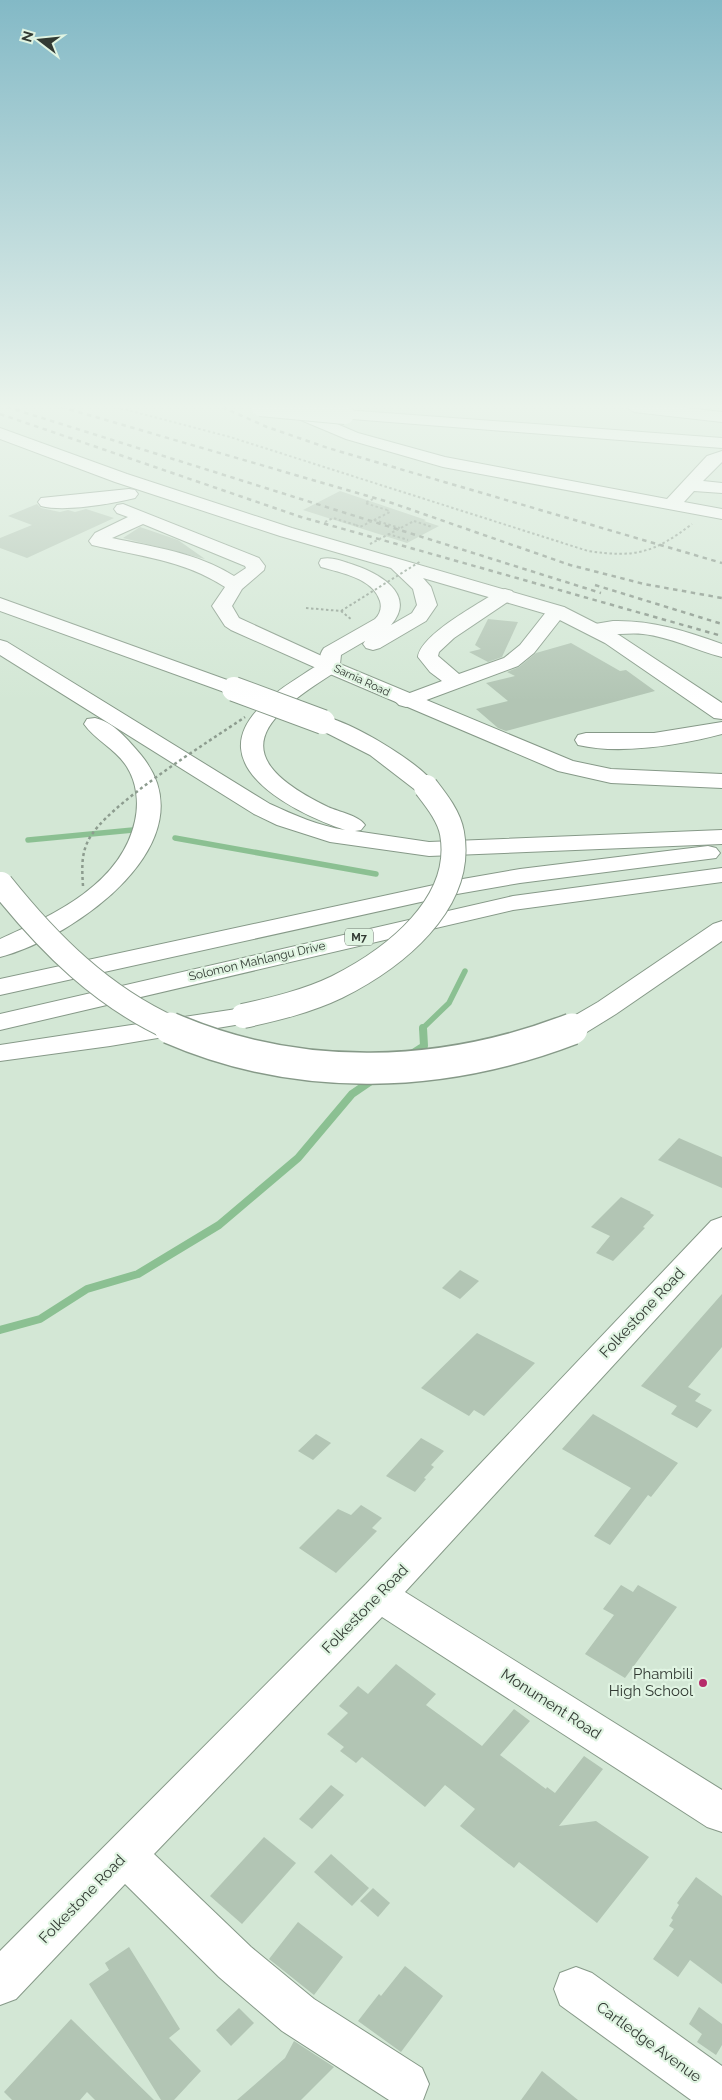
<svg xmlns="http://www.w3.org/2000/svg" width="722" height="2100" font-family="Raleway,sans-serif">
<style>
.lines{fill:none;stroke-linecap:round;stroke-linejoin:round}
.stream-far1{stroke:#8bc092;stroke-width:5.5}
.stream{stroke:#8bc092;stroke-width:8}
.building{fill:#b2c5b4}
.minor-casing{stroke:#869988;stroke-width:2}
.major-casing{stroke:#869988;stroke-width:2}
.highway-casing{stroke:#869988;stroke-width:2}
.path{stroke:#8d9c8f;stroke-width:2;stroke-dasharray:2.5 2.5;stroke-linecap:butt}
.minor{fill:#fff;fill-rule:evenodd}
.major{fill:#fff;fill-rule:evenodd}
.highway{fill:#fff;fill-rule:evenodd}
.rail{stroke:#808e82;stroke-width:2.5;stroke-dasharray:4.5 4.5;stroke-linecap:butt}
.highway-bridge-far2-casing{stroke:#869988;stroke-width:20;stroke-linecap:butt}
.highway-bridge-far1-casing{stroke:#869988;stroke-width:26;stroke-linecap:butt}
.highway-bridge-casing{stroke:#869988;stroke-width:34;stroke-linecap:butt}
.path-bridge-far1{stroke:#8d9c8f;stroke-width:2;stroke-dasharray:2.5 2.5;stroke-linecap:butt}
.path-bridge{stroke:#8d9c8f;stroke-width:2.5;stroke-dasharray:3 3;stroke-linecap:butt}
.highway-bridge-far2{stroke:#fff;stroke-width:18}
.highway-bridge-far1{stroke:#fff;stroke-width:24}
.highway-bridge{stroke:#fff;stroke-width:31}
.poi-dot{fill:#b62c6a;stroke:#e0f4e2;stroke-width:2}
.labels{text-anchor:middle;stroke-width:4.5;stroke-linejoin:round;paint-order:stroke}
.far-street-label{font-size:11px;fill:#323a33;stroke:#e0f4e2}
.shield{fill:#e0f4e2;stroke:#667268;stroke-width:1}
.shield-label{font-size:11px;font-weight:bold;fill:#323a33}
.street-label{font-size:12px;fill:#323a33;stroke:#e0f4e2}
.near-street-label{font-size:15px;fill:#323a33;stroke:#e0f4e2}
.near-poi-label{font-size:15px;fill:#323a33;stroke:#e0f4e2;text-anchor:end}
</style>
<rect width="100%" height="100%" fill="#d3e7d5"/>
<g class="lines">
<g class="stream-far1">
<path d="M175,838L376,874"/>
<path d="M28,840L133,830"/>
<path d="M422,1029L449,1003L465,971"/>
</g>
<g class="stream">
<path d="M410,1055L424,1046L423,1028"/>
<path d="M0,1330L40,1319L87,1289L138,1274L219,1225L298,1158L352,1094L374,1079"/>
</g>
</g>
<g class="building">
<path d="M340,491L426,520L424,521L439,526L407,543L303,510Z"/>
<path d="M37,504L41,508L60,512L68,510L75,512L86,509L114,518L27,558L0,548V538L32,525L8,516Z"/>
<path d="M140,527L178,540L205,559L123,538Z"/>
<path d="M488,619L518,622L502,657L488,662L469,652L481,649L475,645Z"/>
<path d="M571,643L620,671L626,670L655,691L506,731L498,728L476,709L508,701L486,683L515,676L507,672L519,667L536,653Z"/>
<path d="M679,1138L722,1157V1188L658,1160Z"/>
<path d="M621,1197L651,1212L650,1213L654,1215L643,1227L645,1228L613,1261L596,1253L610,1236L591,1227Z"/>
<path d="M460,1270L479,1281L460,1299L442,1288Z"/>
<path d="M722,1294V1347L688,1387L701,1394L695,1401L712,1410L697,1428L671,1414L677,1406L641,1386Z"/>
<path d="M477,1333L535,1363L484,1416L474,1410L469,1416L421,1388Z"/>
<path d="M593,1414L678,1463L651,1497L648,1495L610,1545L594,1536L631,1488L562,1449Z"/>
<path d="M316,1434L331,1443L313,1460L298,1451Z"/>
<path d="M421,1438L444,1451L431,1465L434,1467L424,1478L426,1479L415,1492L386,1476Z"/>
<path d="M361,1505L382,1518L372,1528L377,1531L336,1573L299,1548L338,1509L351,1515Z"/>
<path d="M621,1585L633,1592L638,1585L677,1607L625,1678L585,1654L614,1615L603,1609Z"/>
<path d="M396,1664L436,1694L426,1705L482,1746L514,1709L530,1721L500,1755L546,1789L547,1787L555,1793L584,1756L603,1769L559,1826L596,1821L649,1857L597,1923L519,1862L514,1868L460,1826L475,1809L445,1785L425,1807L362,1757L356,1763L340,1751L344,1747L327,1734L348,1713L339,1706L358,1686L368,1694Z"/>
<path d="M331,1785L344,1795L312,1829L299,1819Z"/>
<path d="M264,1837L296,1863L242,1924L210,1896Z"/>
<path d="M331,1854L369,1888L352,1906L314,1872Z"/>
<path d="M696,1877L722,1896V1984L690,1960L678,1977L653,1959L674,1929L669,1926L673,1920L671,1918L679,1905L677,1903Z"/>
<path d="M373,1888L390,1903L378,1917L360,1901Z"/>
<path d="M298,1922L343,1957L314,1995L269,1959Z"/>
<path d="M129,1947L180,2029L169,2038L201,2071L174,2100H161L89,1984L109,1970L105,1963Z"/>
<path d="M405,1966L443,1996L401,2052L358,2021L379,1994L381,1996Z"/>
<path d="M699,2007L722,2024V2045L716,2055L697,2042L702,2034L689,2024Z"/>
<path d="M239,2008L254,2023L231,2046L216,2030Z"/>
<path d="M71,2019L154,2100H95L87,2092L80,2100H12L4,2092Z"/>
<path d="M294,2041L334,2067L301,2100H237L285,2058Z"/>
<path d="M542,2071L578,2100H521Z"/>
</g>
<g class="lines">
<g class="minor-casing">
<g id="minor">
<path d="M275,407H297L358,433L445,457L667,499L707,456L722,451V462L703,481L722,483V493L694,491L684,502L722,509V519L443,467L346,439L277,410Z"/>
<path d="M626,407H679L722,412V422L634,412Z"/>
<path d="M129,489L135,490L138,494L135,498C110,504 65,512 41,506L38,502L41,498Z"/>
<path d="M123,504L259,558L265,566L264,570L242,589L232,606L239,618L337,663L340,667L337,671L330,673L323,671L231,630L225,626L212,606L225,587C184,560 138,556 92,545L89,541L95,533L128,517L117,513L114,509L117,505ZM143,524L245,566L246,568L234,576C198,553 154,547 112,538Z"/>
<path d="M505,589L512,591L515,595L512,599L454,638L439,652L438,656L459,674L504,658L520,645L550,607H564L567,611L534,653L518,666L413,705L406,707L399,705L395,701L399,697L442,681L430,672L418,657C421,634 479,604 498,591Z"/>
<path d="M613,621C651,620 686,631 722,644V657C695,650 671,637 643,634C626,632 605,637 589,633L586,629L589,625Z"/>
<path d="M722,722V734C680,745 621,755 578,745L575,740L578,735L586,733H654Z"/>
<path d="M722,1217V1247L405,1592L722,1790V1832L707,1827L382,1617L154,1854L251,1947L314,1999L422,2068L429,2084L423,2100H389L282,2031L219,1977L125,1884L16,1999L0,2005V1951L366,1584L711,1221Z"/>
<path d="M576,1967L592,1973L722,2066V2100H691L560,2005L554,1989L560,1973Z"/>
</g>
</g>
<g class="major-casing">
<path id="major" d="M0,428L127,474L292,528L564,607L619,635L722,703V719L714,718L605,643L550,615L423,578L431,587L437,605L426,621L380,648L373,650L366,648L363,644L365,641L341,655L340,664L573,761L611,769L722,774V788L611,783L558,771L323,671C318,665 319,654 324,648L375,619C380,614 382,608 380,601C373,578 341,573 321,567L319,563L321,559C331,557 339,560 348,563C374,571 419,592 391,625L412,613L417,605L413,589L391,568L280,536L115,482L0,439Z"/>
</g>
<g class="highway-casing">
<g id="highway">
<path d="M345,410L722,438V448L339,418L337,415Z"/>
<path d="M0,598L241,685L244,689L241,693L234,695L227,693L0,611Z"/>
<path d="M0,640L7,642L270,804C294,815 319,826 345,830C312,819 244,789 241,748C239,718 274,693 296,679C309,671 322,659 337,663L340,667L337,671C260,719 223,756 328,807C339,812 358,815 365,825L361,830L355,831L429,842L722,830V844L429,856L330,842L277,825L254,814L0,655Z"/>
<path d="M323,716C353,723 420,762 437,787L434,792L426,794L418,792L370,755L315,727L312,722L315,717Z"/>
<path d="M95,718C114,722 129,741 141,755C212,841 74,938 0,957V939C53,915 121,885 135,821C139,803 137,783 127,767C116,749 96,741 84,724L87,719Z"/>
<path d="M708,846L716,848L720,853L716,858L520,883L457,894L0,995V979L457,880L520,869Z"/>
<path d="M722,868V882L513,910L0,1030V1014L513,896Z"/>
<path d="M722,921V941L616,1014L582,1035L572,1037L562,1035L558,1029L562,1023L598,1002L713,924Z"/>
<path d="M243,1008L253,1010L256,1016L253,1022L110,1046L0,1061V1045Z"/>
</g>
</g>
<g class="path">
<path d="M116,407L230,437L588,551C635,558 654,553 692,524"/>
<path d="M373,499L365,503L387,510"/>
<path d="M374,520L400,528"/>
<path d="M414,521L432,527"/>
<path d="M325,522L333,518L356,525"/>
<path d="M388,534L408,540"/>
<path d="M306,608L341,611L352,620"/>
</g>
<use href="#minor" class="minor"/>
<use href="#major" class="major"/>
<use href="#highway" class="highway"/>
<g class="rail">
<path d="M7,407L601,593"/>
<path d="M61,407L392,503L570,565L644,584L722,598"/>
<path d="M222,407L267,427L328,448L722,563"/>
<path d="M0,414L301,517L722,636"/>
<path d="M595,585L722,624"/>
</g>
<g class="highway-bridge-far2-casing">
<path id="highway-bridge-far2" d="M260,407L345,415"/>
</g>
<g class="highway-bridge-far1-casing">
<g id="highway-bridge-far1">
<path d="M234,689L323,722"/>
<path d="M1,884C49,944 102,997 173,1029"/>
<path d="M243,1016C275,1009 308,1001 337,987C393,959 465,904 452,833C449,816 436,800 426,787"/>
</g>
</g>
<g class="highway-bridge-casing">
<path id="highway-bridge" d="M170,1028C299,1084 442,1079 572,1029"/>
</g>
<g class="path-bridge-far1">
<path d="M356,525L360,527L390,512L387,510"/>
<path d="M370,544L414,521"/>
<path d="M341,611L421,561"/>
</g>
<path class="path-bridge" d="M83,886C82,870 81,855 88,841C104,806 210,741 245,717"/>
<use href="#highway-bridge-far2" class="highway-bridge-far2"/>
<use href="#highway-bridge-far1" class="highway-bridge-far1"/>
<use href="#highway-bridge" class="highway-bridge"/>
</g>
<linearGradient id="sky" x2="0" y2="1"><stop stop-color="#83b9c6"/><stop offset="0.58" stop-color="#ebf4ec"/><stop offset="1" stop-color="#ebf4ec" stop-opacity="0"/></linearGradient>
<rect width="722" height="701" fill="url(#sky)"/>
<circle class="poi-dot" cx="703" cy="1683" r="5"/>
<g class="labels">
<g class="far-street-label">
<text transform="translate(362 680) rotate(25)" y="4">Sarnia Road</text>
</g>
<rect class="shield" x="345" y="928.5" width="28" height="17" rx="4"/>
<g class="shield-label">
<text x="359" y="941">M7</text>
</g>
<g class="street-label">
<text transform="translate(257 961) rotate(-13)" y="4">Solomon Mahlangu Drive</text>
</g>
<g class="near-street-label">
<text transform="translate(642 1313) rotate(-47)" y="5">Folkestone Road</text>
<text transform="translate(365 1609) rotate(-46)" y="5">Folkestone Road</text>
<text transform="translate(551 1704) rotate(33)" y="5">Monument Road</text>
<text transform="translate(82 1899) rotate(-46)" y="5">Folkestone Road</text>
<text transform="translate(649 2042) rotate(36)" y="5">Cartledge Avenue</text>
</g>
<g class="near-poi-label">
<text x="693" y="1679">Phambili<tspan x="693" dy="17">High School</tspan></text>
</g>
</g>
<g transform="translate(40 40) rotate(286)" stroke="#e0f4e2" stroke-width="4" paint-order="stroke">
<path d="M0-4L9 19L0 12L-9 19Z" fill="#323a33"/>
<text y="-8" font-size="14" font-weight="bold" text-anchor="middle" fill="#323a33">N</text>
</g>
</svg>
